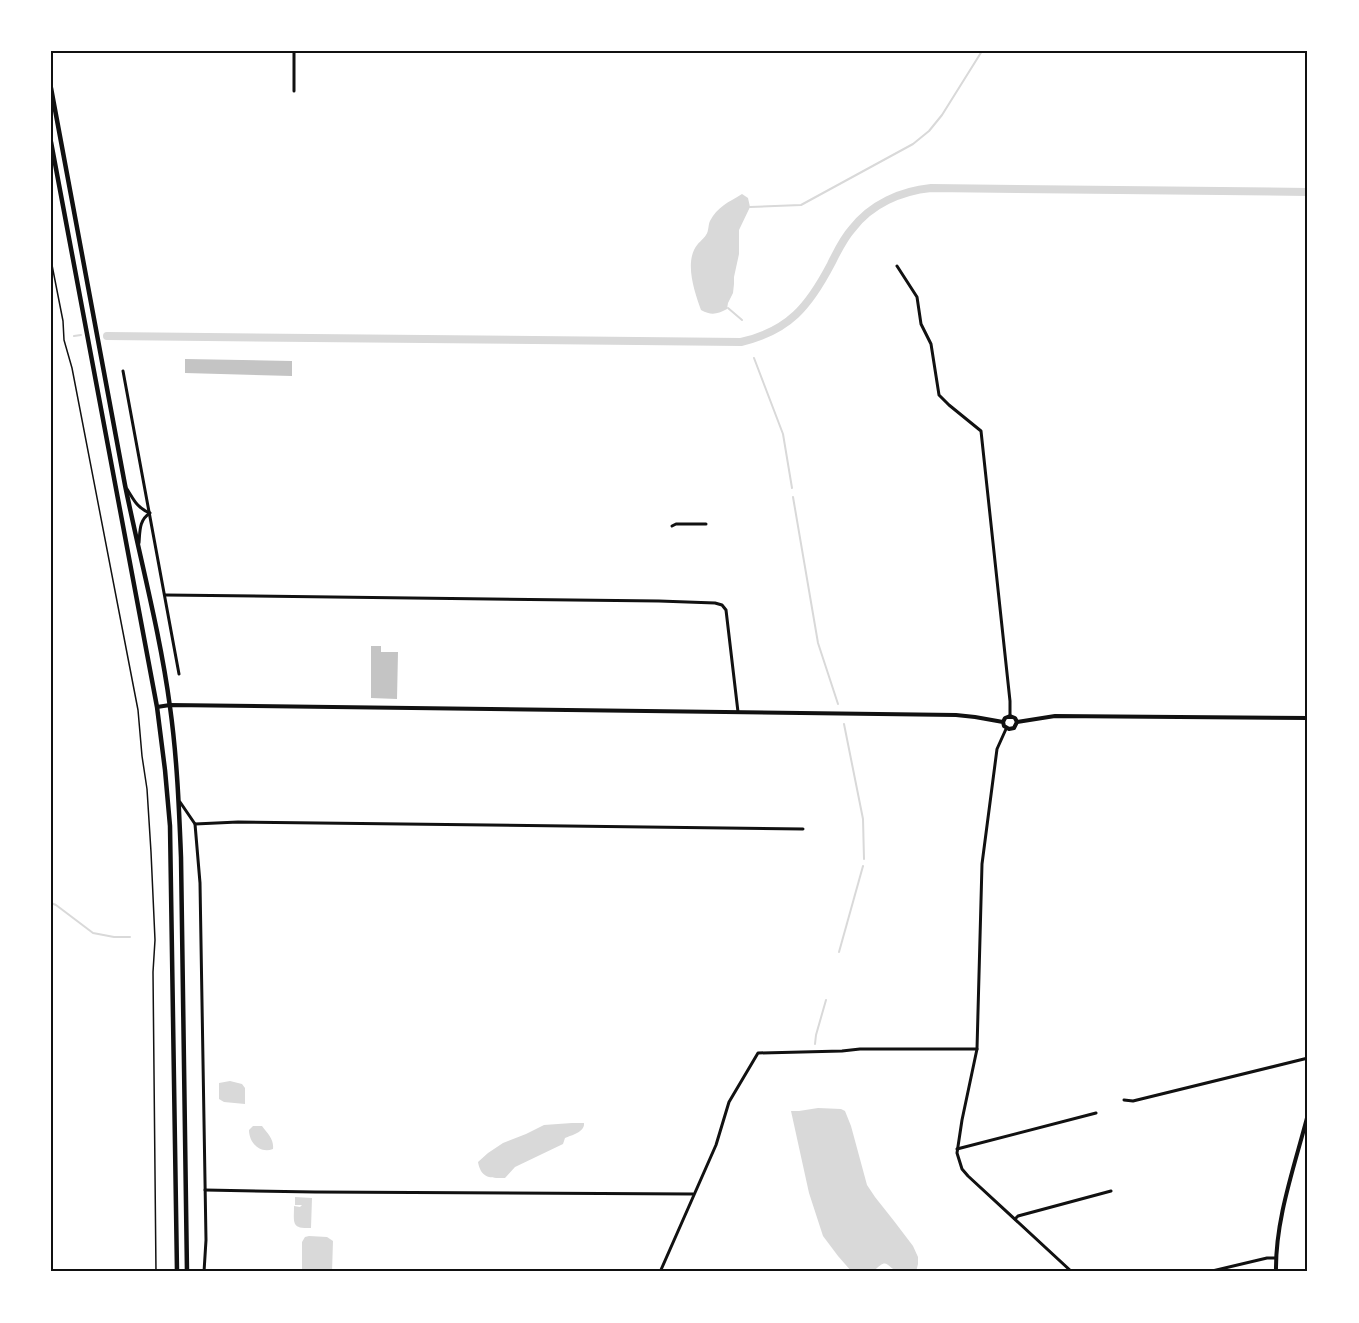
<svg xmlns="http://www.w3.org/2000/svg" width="1359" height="1323" font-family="'Open Sans',sans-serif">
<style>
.water{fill:#d9d9d9}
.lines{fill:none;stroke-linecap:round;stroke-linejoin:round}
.stream{stroke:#d9d9d9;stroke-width:2}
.canal{stroke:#d9d9d9;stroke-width:8}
.building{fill:#c4c4c4}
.path{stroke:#111;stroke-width:1.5}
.minor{stroke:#111;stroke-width:3}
.tertiary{stroke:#111;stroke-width:4}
.secondary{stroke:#111;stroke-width:4.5}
.neatline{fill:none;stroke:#111;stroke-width:2}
</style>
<rect width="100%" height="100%" fill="#fff"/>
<g class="water">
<path d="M742,194L748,198L750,207L739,230V254L734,277V284L733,293L728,303L727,309C717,314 712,316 701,310C695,293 686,267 694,250C698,242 703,240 706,235C709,231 708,225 710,221C717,207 729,202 742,194Z"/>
<path d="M230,1081L242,1084L245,1088V1104L224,1102L219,1099V1083Z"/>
<path d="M818,1108L841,1109L845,1111L851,1126L867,1185L875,1197L894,1221L913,1246L918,1257V1264L916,1272C911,1272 904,1273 900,1272C885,1268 889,1255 873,1272H852L838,1256L823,1236L809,1193L791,1111H799Z"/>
<path d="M572,1123H584C585,1132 572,1135 565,1138L563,1144L515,1167L505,1178C491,1178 481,1179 478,1162L488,1153L503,1143L526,1134L544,1125Z"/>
<path d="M253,1126H262C268,1134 274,1139 273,1149C259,1154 249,1142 249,1130Z"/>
<path d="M295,1197L312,1198L311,1228C291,1229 294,1223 294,1206L300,1207L302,1205H295Z"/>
<path d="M309,1236L327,1237L333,1241L332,1272H302V1242L305,1237Z"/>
</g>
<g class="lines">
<g class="stream">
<path d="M750,207L801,205L913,144L929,131L942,115L982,51"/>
<path d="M728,308L742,320"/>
<path d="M74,336L81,335"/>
<path d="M754,358L783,434L792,488"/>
<path d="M793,497L818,643L838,704"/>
<path d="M844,724L863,819L864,859"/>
<path d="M51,903L56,905L93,933L114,937H130"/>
<path d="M839,952L863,866"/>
<path d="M815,1044L816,1035L826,1000"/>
</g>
<path class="canal" d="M107,336L741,342C789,331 809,306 831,264C837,252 843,239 852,229C871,204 901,191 931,188L1308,192"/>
</g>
<g class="building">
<path d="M185,359L292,361V376L185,373Z"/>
<path d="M371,646H381V652H398L397,699L371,698Z"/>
</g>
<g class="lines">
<path class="path" d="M51,260L63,321L64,340L72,368L138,710L142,756L147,789L151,852L155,940L153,972L156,1272"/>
<g class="minor">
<path d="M294,91V51"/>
<path d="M897,266L917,297L921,324L931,344L939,395L949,405L981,431L1010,701V716"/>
<path d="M123,371L179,674"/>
<path d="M127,489C134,500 137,508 150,513C139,520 140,531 139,543"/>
<path d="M672,526L676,524H706"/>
<path d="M165,595L659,601L715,603L722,605L726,610L738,712"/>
<path d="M1006,729L997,749L982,864L977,1049L962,1120L957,1153L962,1169L968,1176L1072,1272"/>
<path d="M180,802L195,824L200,883L206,1240L204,1272"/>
<path d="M195,824L238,822L803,829"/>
<path d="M1124,1100L1133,1101L1308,1058"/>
<path d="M957,1149L1096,1113"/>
<path d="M205,1190L315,1192L693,1194"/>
<path d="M1015,1219L1018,1216L1111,1191"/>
<path d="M660,1272L716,1145L729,1102L758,1053L842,1051L860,1049H977"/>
<path d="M1208,1272L1267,1258H1276"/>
</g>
<g class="tertiary">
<path d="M157,707L170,705L956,715L975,717L1003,722L1004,726L1009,729L1014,728L1017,722L1055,716L1308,718"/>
<path d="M1003,722L1005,718L1010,716L1015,718L1017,722"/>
<path d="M1276,1272C1275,1219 1295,1165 1308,1114"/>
</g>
<g class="secondary">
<path d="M51,88C76,220 100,353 125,485C140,559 160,632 170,707C177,757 179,807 181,857L187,1272"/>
<path d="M51,142L157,707L165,770L170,826L177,1272"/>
</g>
</g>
<rect width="1359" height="1323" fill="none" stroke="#ffffff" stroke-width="105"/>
<rect x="52" y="52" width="1254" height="1218" class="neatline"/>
</svg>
